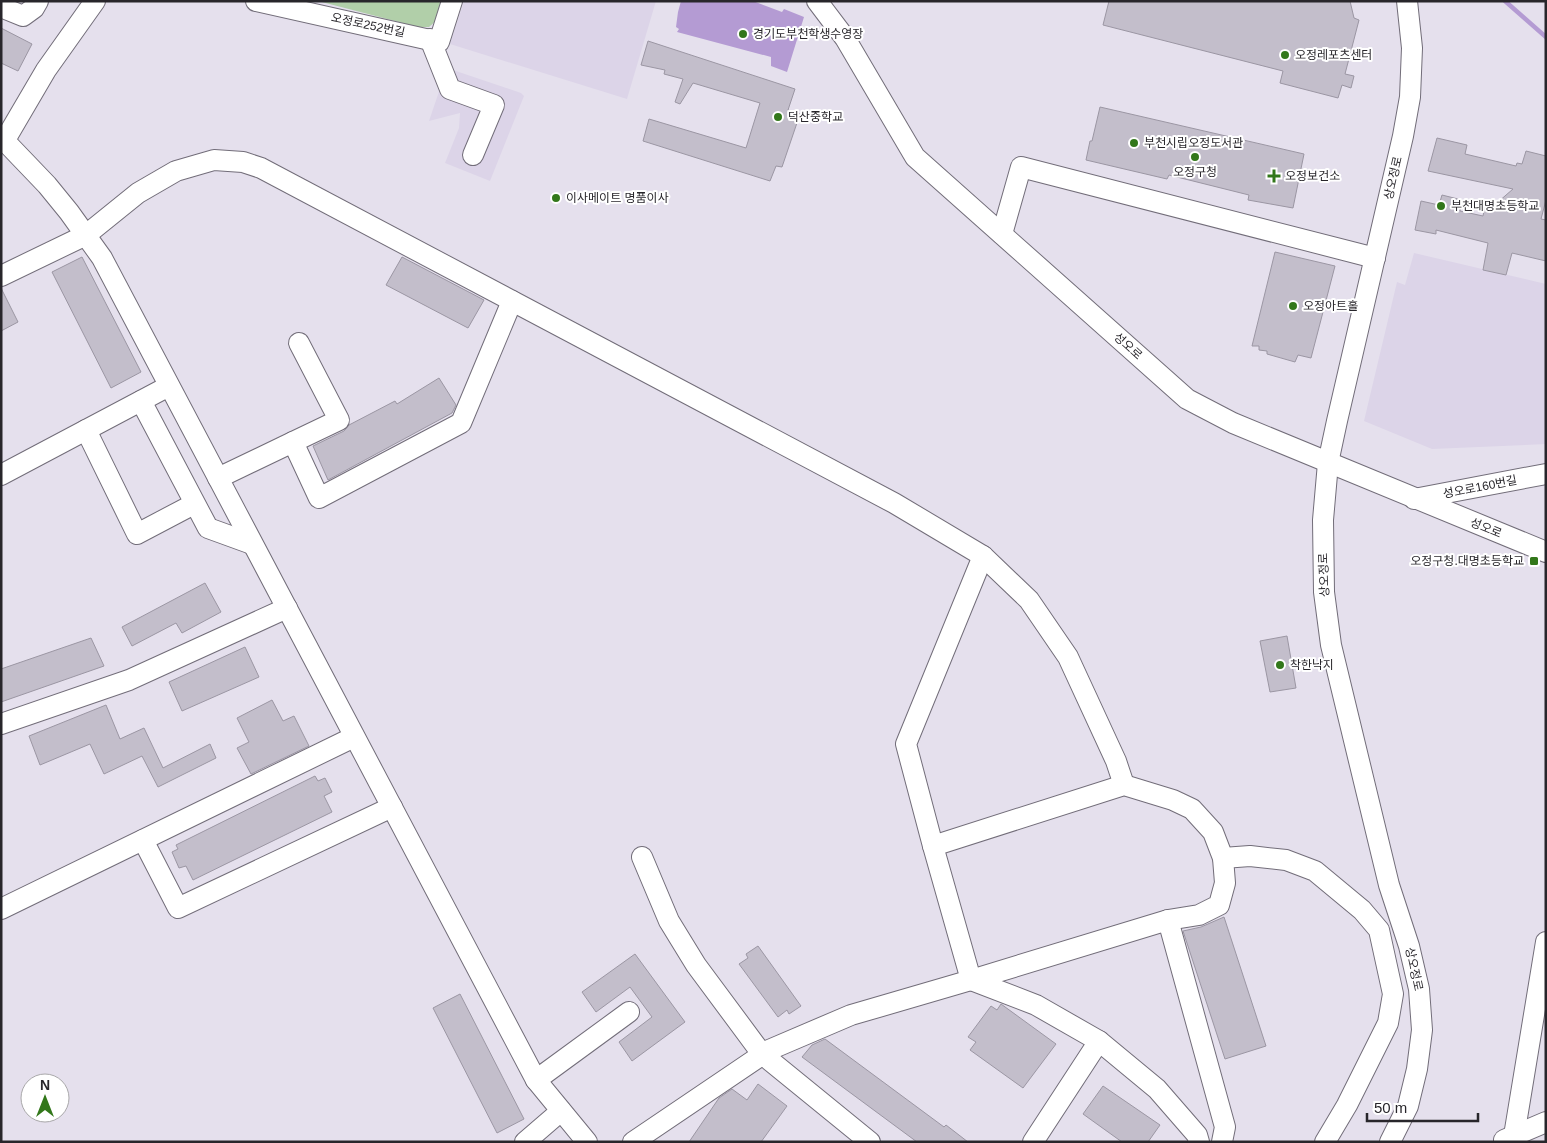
<svg xmlns="http://www.w3.org/2000/svg" width="1547" height="1143" font-family="Helvetica,'Noto Sans KR',sans-serif">
<style>
.built{fill:#dcd4e8}
.green{fill:#b1cfa9}
.water{fill:#b49bd3}
.lines{fill:none;stroke-linecap:round;stroke-linejoin:round}
.stream{stroke:#b49bd3;stroke-width:4.5}
.building{fill:#c3becb;stroke:#9b96a3}
.minor-casing{stroke:#726d79;stroke-width:22}
.minor{stroke:#fff;stroke-width:20}
.poi-dot{fill:#32771a;stroke:#fff;stroke-width:2}
.labels{text-anchor:middle;stroke-width:4;stroke-linejoin:round;paint-order:stroke}
.street-label{font-size:12px;fill:#28262b;stroke:#fff}
.poi-label{font-size:12px;fill:#28262b;stroke:#fff;text-anchor:start}
</style>
<rect width="100%" height="100%" fill="#e5e0ed"/>
<g class="built">
<path d="M464,1H656L627,99L450,44Z"/>
<path d="M447,68L521,93L524,96L490,181L445,163L459,128L460,113L429,121Z"/>
<path d="M1414,253L1546,284V444L1432,449L1364,421L1397,282L1405,285Z"/>
</g>
<path class="green" d="M318,1H443L437,20L429,27H418Z"/>
<path class="water" d="M681,1H753L782,12L784,9L804,17L787,72L771,66V57L677,32L679,29L676,27L678,12Z"/>
<g class="lines">
<path class="stream" d="M1505,1L1546,37"/>
</g>
<g class="building">
<path d="M1109,1H1350L1354,18L1359,20L1345,74L1354,76L1351,88L1342,85L1338,98L1280,83L1283,71L1103,25Z"/>
<path d="M1,28L32,44L18,71L1,63Z"/>
<path d="M648,41L795,89L788,110L800,114L782,167L776,166L770,181L643,141L649,119L746,148L760,103L693,83L680,104L675,102L683,79L664,74L665,70L641,65Z"/>
<path d="M1100,107L1304,154L1293,208L1248,200L1249,195L1169,175L1167,179L1086,160L1090,141H1092Z"/>
<path d="M1437,138L1467,145L1465,154L1516,166L1517,163L1522,164L1526,151L1546,156V200L1541,219L1546,220V261L1512,253L1506,275L1483,270L1488,243L1436,230V234L1415,230L1421,201L1439,205L1442,195L1462,200L1460,211L1483,216L1485,207L1490,209L1513,189L1428,171Z"/>
<path d="M1275,252L1335,266L1311,358L1298,355L1295,362L1267,354V351L1259,350V346H1252Z"/>
<path d="M82,257L141,372L111,388L52,272Z"/>
<path d="M402,257L484,300L468,328L386,285Z"/>
<path d="M1,288L18,322L1,331Z"/>
<path d="M439,378L456,405L452,413L328,480L313,446L344,431L349,425L395,401L397,404Z"/>
<path d="M205,583L221,612L182,633L176,623L132,646L122,627Z"/>
<path d="M1287,636L1296,688L1270,692L1260,641Z"/>
<path d="M91,638L104,666L1,702V669Z"/>
<path d="M245,647L259,677L182,711L169,682Z"/>
<path d="M272,700L283,721L294,716L309,746L251,774L237,748L249,742L237,718Z"/>
<path d="M106,705L120,739L144,728L163,768L210,744L216,758L158,787L142,756L104,774L90,744L40,765L29,736Z"/>
<path d="M315,776L318,781L325,778L332,792L324,796L332,812L193,880L186,866L179,868L172,852L178,849L176,845Z"/>
<path d="M1224,917L1266,1046L1225,1059L1183,931L1201,927Z"/>
<path d="M758,946L801,1006L789,1014L787,1010L778,1017L739,964L748,958L746,954Z"/>
<path d="M635,954L685,1022L632,1061L619,1042L652,1017L630,987L596,1012L582,992Z"/>
<path d="M460,994L524,1119L497,1133L433,1008Z"/>
<path d="M1001,1004L1056,1044L1023,1088L970,1050L976,1042L968,1037L991,1006L997,1010Z"/>
<path d="M825,1039L944,1127L946,1125L968,1142H917L802,1057L812,1045Z"/>
<path d="M758,1084L787,1106L761,1142H689L719,1098L732,1089L747,1100Z"/>
<path d="M1103,1086L1160,1125L1148,1142H1122L1083,1114Z"/>
</g>
<g class="lines">
<g class="minor-casing">
<g id="minor">
<path d="M256,1L439,42L452,1"/>
<path d="M817,1L845,38L915,157L1187,399L1233,423L1546,552"/>
<path d="M1,7L23,16L34,8L38,1"/>
<path d="M430,39L450,89L494,105L473,155"/>
<path d="M1,137L47,185L69,212L102,258L536,1080L587,1142"/>
<path d="M5,140L46,70L95,1"/>
<path d="M1002,234L1021,167L1375,258"/>
<path d="M1,276L86,235L138,193L176,171L214,160L243,162L261,168L894,503L983,556L1029,600L1068,657L1116,761L1124,785"/>
<path d="M141,401L208,528L252,544"/>
<path d="M86,430L137,534L194,504"/>
<path d="M293,442L339,420L299,343"/>
<path d="M1,475L169,386"/>
<path d="M218,478L293,442L319,498L461,423L512,301"/>
<path d="M1414,499L1546,474"/>
<path d="M983,556L906,744L933,846L971,980L1036,1005L1099,1041L1157,1089L1197,1135L1199,1142"/>
<path d="M1,724L129,680L287,608"/>
<path d="M143,840L178,908L392,807"/>
<path d="M642,857L669,921L696,965L762,1054L870,1142"/>
<path d="M1223,858L1250,856L1286,860L1315,871L1362,910L1379,930L1393,994L1388,1023L1347,1105L1325,1142"/>
<path d="M1,909L354,737"/>
<path d="M1168,920L1225,1127L1222,1142"/>
<path d="M536,1080L629,1012"/>
<path d="M1504,1140L1546,1122"/>
<path d="M525,1142L561,1111"/>
<path d="M633,1142L769,1050L851,1015L971,980L1168,920L1199,915L1219,905L1225,883L1223,858L1213,832L1192,809L1173,800L1124,785L933,846"/>
<path d="M1033,1142L1099,1041"/>
<path d="M1390,1142L1408,1106L1417,1069L1422,1030L1419,989L1409,946L1389,885L1331,645L1324,592L1323,520L1328,463L1337,421L1403,136L1410,97L1412,48L1407,1"/>
<path d="M1513,1142L1546,942"/>
</g>
</g>
<use href="#minor" class="minor"/>
</g>
<g class="poi-dot">
<circle cx="743" cy="34" r="5"/>
<circle cx="1285" cy="55" r="5"/>
<circle cx="778" cy="117" r="5"/>
<circle cx="1134" cy="143" r="5"/>
<circle cx="1195" cy="157" r="5"/>
<path d="M1271.5 168.5h5v5h5v5h-5v5h-5v-5h-5v-5h5z"/>
<circle cx="556" cy="198" r="5"/>
<circle cx="1441" cy="206" r="5"/>
<circle cx="1293" cy="306" r="5"/>
<rect x="1529" y="556" width="10" height="10" rx="2.5"/>
<circle cx="1280" cy="665" r="5"/>
</g>
<g class="labels">
<g class="street-label">
<text transform="translate(368 25) rotate(12)" y="4">오정로252번길</text>
<text transform="translate(1393 178) rotate(-77)" y="4">상오정로</text>
<text transform="translate(1128 346) rotate(42)" y="4">성오로</text>
<text transform="translate(1480 487) rotate(-11)" y="4">성오로160번길</text>
<text transform="translate(1486 528) rotate(22)" y="4">성오로</text>
<text transform="translate(1324 575) rotate(-92)" y="4">상오정로</text>
<text transform="translate(1414 969) rotate(78)" y="4">상오정로</text>
</g>
<g class="poi-label">
<text x="753" y="38">경기도부천학생수영장</text>
<text x="1295" y="59">오정레포츠센터</text>
<text x="788" y="121">덕산중학교</text>
<text x="1144" y="147">부천시립오정도서관</text>
<text x="1195" y="176" text-anchor="middle">오정구청</text>
<text x="1285" y="180">오정보건소</text>
<text x="566" y="202">이사메이트 명품이사</text>
<text x="1451" y="210">부천대명초등학교</text>
<text x="1303" y="310">오정아트홀</text>
<text x="1524" y="565" text-anchor="end">오정구청.대명초등학교</text>
<text x="1290" y="669">착한낙지</text>
</g>
</g>
<rect width="1547" height="1143" fill="none" stroke="#28262b" stroke-width="5"/>
<g transform="translate(45 1098)"><circle r="24" fill="#ffffff" stroke="#a9a8aa"/>
<path d="M0-4L9 19L0 12L-9 19Z" fill="#32771a"/>
<text y="-8" font-size="14" font-weight="bold" text-anchor="middle" fill="#28262b">N</text>
</g>
<path d="M1367 1113v8h111v-8" fill="none" stroke="#28262b" stroke-width="2.5"/>
<text x="1374" y="1113" font-size="15" fill="#28262b" stroke="#ffffff" stroke-width="4" paint-order="stroke">50 m</text>
</svg>
